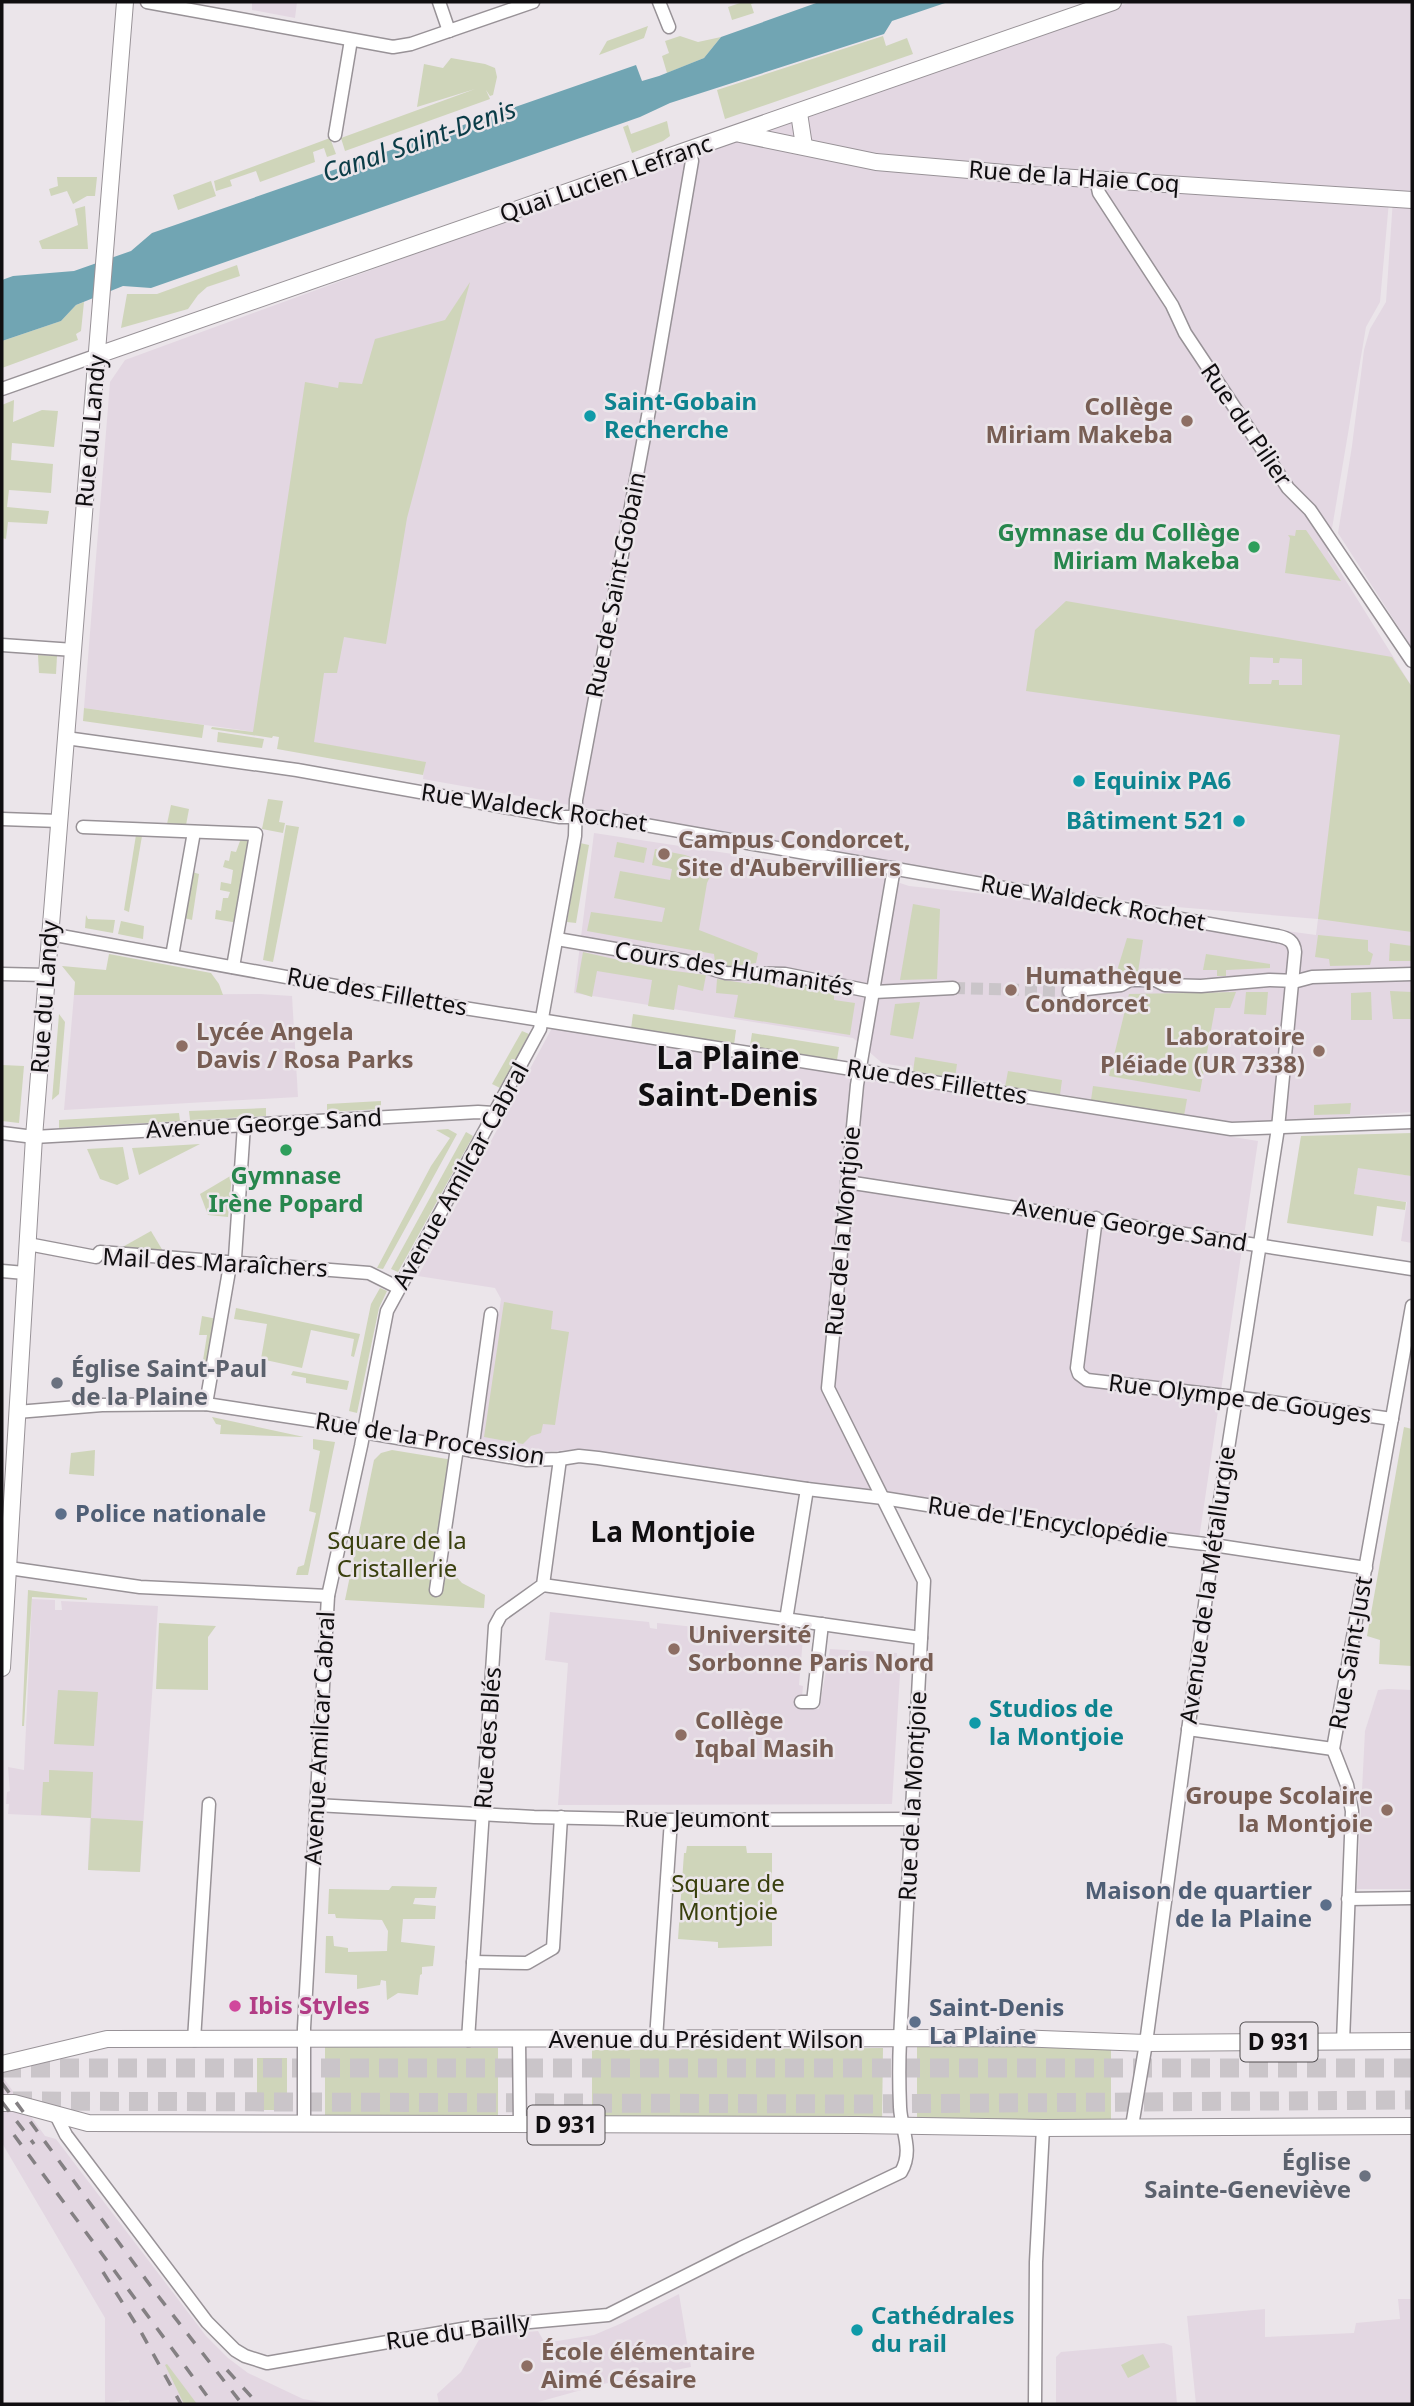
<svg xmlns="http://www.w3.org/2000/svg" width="1414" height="2406" font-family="'Noto Sans',sans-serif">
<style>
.built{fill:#e3d7e2}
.green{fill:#cfd5ba;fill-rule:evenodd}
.water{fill:#71a5b3}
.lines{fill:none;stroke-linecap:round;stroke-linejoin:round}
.minor-tunnel{stroke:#cac5c9;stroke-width:12;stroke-dasharray:12 6;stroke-linecap:butt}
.highway-tunnel{stroke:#cac5c9;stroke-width:19;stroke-dasharray:19 10;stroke-linecap:butt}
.minor-casing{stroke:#989297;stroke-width:15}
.major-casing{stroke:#989297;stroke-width:18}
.minor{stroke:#fff;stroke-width:12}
.major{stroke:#fff;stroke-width:16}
.rail{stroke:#848083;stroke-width:3.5;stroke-dasharray:12 12;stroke-linecap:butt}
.culture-dot{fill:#0f9aa8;stroke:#ebe5ea;stroke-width:2.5}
.education-dot{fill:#8d6e63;stroke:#ebe5ea;stroke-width:2.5}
.leisure-dot{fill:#2e9e5b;stroke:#ebe5ea;stroke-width:2.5}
.worship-dot{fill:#6b7280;stroke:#ebe5ea;stroke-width:2.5}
.service-dot{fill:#5c6f8a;stroke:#ebe5ea;stroke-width:2.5}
.hotel-dot{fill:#d1479c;stroke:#ebe5ea;stroke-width:2.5}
.labels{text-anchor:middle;stroke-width:5;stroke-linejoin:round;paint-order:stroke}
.shield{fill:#ebe5ea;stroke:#524e51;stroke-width:2}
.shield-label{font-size:23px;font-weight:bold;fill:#100e10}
.street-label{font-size:24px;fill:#100e10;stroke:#ebe5ea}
.culture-label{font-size:24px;font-weight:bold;fill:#0d838f;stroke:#ebe5ea;text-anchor:start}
.education-label{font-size:24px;font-weight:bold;fill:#785e54;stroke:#ebe5ea;text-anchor:start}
.leisure-label{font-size:24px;font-weight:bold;fill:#27864d;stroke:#ebe5ea;text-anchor:end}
.worship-label{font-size:24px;font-weight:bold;fill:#5b616d;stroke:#ebe5ea;text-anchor:start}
.service-label{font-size:24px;font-weight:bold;fill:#4e5e75;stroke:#ebe5ea;text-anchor:start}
.park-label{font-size:24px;fill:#393f0d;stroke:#ebe5ea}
.hotel-label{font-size:24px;font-weight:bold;fill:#b23c85;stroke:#ebe5ea;text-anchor:start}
.water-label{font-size:26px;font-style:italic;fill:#0a3c47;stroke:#ebe5ea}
.quarter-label{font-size:28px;font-weight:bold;fill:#100e10;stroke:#ebe5ea}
.district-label{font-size:32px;font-weight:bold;fill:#100e10;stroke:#ebe5ea}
</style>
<rect width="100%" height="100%" fill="#ebe5ea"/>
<g class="built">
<path d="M228,2H297L295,18L252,10V3Z"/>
<path d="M1131,2H1412V191L1390,190L1380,302L1366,327L1328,552L1412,687V1112L1232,1124L882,1063L853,1038L574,993L594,833L879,876L909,886L1135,910L1316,935L1318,919L1153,905L839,853L423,779L425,762L241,730L84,708L110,382L125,360L713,145Z"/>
<path d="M1393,199L1412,201V648L1338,533L1352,446L1364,350L1370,329L1386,302Z"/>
<path d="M260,994L292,996L298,1097L64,1110L74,995Z"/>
<path d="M552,1028L1258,1141L1199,1539L859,1491L580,1449L542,1452L480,1443L501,1299L495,1288L418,1276Z"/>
<path d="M1358,1167L1411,1176L1412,1168V1243L1401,1241L1407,1202L1354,1194Z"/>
<path d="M32,1599L55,1600V1610H62L61,1601L158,1606L140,1872L88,1870L90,1818L8,1814L9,1804H6L7,1792L10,1791L8,1767L24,1770Z"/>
<path d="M550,1612L649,1622L650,1628L657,1629V1623L742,1632L744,1638L750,1639L751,1633L803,1638L799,1685L803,1686L801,1708L819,1709L830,1649L897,1653V1659L901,1658L892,1804L558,1805L568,1663L545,1660Z"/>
<path d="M1388,1689L1412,1690V1889H1357L1365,1731L1378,1690Z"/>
<path d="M2,2076L45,2136L56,2139L206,2336L228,2358L248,2373L303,2399L333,2404H130L129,2400L105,2403V2318L2,2143Z"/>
<path d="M679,2294L691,2367L603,2384L531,2404H439L437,2394L461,2372L481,2336L538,2331L545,2343L594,2335L622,2323Z"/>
<path d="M1398,2299H1412V2404H1196L1187,2316L1265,2309V2337L1354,2333L1356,2323L1400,2319Z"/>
<path d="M1164,2343L1172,2346L1177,2404H1056V2357L1061,2352Z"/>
</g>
<g class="green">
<path d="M743,2H757L751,4L754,13L732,20L728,7Z"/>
<path d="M648,26L644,38L599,55L607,41Z"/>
<path d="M680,36L698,42L721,37L704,58L667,73L662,56L669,53L665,41Z"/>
<path d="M883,36L886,46L907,38L913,54L725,119L717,90Z"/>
<path d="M451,58L485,64L495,68L497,77L493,95L490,96L486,90L490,99L345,151L341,138L475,89L417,107L424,64L443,68Z"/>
<path d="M667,121L670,136L663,141L632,153L623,127L628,125L631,134Z"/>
<path d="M330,138L336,154L327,157L324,148L313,152L315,162L260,182L256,171L230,180L232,186L216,191L214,181Z"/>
<path d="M57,177H97L95,196H87L73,204L67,191L51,196L49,189L58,186Z"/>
<path d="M211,181L216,196L178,210L173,195Z"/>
<path d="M85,206L88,249H42L39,241L78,225L75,209Z"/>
<path d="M237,265L240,276L207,287L198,295L188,309L121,328L127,294H157Z"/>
<path d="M470,282L407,518L386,644L344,637L337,673H324L314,742L426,762L423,775L277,749L279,737L273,736L272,738L211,729L212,727L253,732L305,382L338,388L339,382L362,384L375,339L445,320Z"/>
<path d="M84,302L81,331L76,334L78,340L2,368V341L61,321L76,305Z"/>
<path d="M14,400L13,422L42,410L58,411L54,447L12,443L11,460L53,464L51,493L9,490L7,507L49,511L47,524L8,522L6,539L2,538V405Z"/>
<path d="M1296,530H1306L1341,581L1285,573L1290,538L1288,535L1295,536Z"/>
<path d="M1066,601L1392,657L1412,687V932L1318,919L1340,735L1026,691L1035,630ZM1250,657L1273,658V663H1279L1280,658L1302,659V685H1279V680H1272L1271,684H1249Z"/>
<path d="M38,655L57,656L56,674L39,673Z"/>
<path d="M84,708L204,725L202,738L83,721Z"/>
<path d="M218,732L264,739L262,748L217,742Z"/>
<path d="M268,799L283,801L279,822L285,823L283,833L262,829Z"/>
<path d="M171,805L189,809L186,825L167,824Z"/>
<path d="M286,825L299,827L273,962L263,960Z"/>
<path d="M136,835L142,836L129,912L124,910Z"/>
<path d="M240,841H252L238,923L215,919L216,910L221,911L223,898H228L230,892L220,890L221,882L231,884L233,870L223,867L225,860L229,861L231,851L236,852Z"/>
<path d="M617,842L647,848L644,863L614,857Z"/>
<path d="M580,843L589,845L576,923L567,922Z"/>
<path d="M655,849L685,855L715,866L707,883L699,930L758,953L756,963L728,967L715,962L714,954L587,931L591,912L662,922L665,908L614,898L620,871L670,880L672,869L652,865Z"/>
<path d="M192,872L199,874L192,920L184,918Z"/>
<path d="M913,904L940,909L937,979L900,980Z"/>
<path d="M86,915L88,919L115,920L113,933L85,928Z"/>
<path d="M121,921L144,926L143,939L118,934Z"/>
<path d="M1318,935L1368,940V951L1373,954L1370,965L1330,966L1329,959L1315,957Z"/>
<path d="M1127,938L1143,940L1138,972L1116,974Z"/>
<path d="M1390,943L1412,946V961H1389Z"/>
<path d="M583,952L659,969L706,975L703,991L678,985L674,1010L648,1006L652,980L597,971L592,997L576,992Z"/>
<path d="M109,954L211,973L219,984L223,995H74L75,982L62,966L106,970Z"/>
<path d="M1206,954L1270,964V968L1226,970V976H1217V970H1203Z"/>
<path d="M717,979L751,984L755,979L769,981L775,987L787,989L805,986L834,992V1000L855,1003L850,1035L734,1017L738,995L716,993Z"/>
<path d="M1390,991L1412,992V1019H1393Z"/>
<path d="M1236,992L1230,1008H1215L1200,1092L1109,1076L1129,994Z"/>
<path d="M1246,992H1268L1266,1015L1244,1014Z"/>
<path d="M1371,992L1372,1020H1351V993Z"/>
<path d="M920,1002L913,1039L890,1035L895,1004Z"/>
<path d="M59,1014L65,1022L59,1094L52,1100Z"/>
<path d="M633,1014L736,1030L734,1045L631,1029Z"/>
<path d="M522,1031L529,1034L500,1088L492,1084Z"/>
<path d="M752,1033L839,1047L837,1060L750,1046Z"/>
<path d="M915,1057L957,1064L955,1078L913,1072Z"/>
<path d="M2,1065L24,1066L19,1123L2,1121Z"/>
<path d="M1008,1071L1062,1080L1060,1095L1005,1087Z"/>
<path d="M1093,1086L1187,1099L1184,1116L1091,1100Z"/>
<path d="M381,1101V1109L327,1112V1104Z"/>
<path d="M1351,1103L1350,1114L1314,1115V1105Z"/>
<path d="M266,1108V1116L190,1120L189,1111Z"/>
<path d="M179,1113L180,1121L59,1128V1120Z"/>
<path d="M448,1129L457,1134L383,1269L377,1268L431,1166L450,1138L436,1130Z"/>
<path d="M466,1132L473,1136L398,1272L391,1269Z"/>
<path d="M1412,1133L1411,1176L1358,1168L1354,1194L1406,1202L1405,1210L1377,1206L1373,1236L1287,1223L1301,1136Z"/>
<path d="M200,1144L139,1175L132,1148Z"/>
<path d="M123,1147L129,1179L117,1185L100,1179L87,1149Z"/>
<path d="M232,1175L228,1217L208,1215L200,1194Z"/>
<path d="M151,1231L163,1251L119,1249Z"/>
<path d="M380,1288L387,1291L379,1308L357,1413L349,1411L371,1304Z"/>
<path d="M504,1302L553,1311L551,1329L569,1332L555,1425L543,1424L541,1433L531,1436L523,1444L484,1437Z"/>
<path d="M236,1308L360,1334L354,1357L351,1356L354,1339L311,1330L302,1368L261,1359L267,1324L234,1319Z"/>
<path d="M202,1316L217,1319L207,1374L201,1373L207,1335H199Z"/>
<path d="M293,1371L349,1381L347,1390L306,1383V1378L291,1375Z"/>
<path d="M212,1417L304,1437L220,1434L221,1425L216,1424Z"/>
<path d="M1404,1427L1412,1429V1666L1379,1664L1380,1640L1367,1636Z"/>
<path d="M313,1439L335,1442L308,1575H296L298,1567L304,1565L316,1513L309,1511L320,1451L313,1449Z"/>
<path d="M95,1450L94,1476L69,1474L71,1453Z"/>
<path d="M392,1450L453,1460L437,1566L451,1571L462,1583L485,1595L484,1608L345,1600L374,1460L381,1453Z"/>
<path d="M28,1590L87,1598V1600L32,1597L24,1726H22Z"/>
<path d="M159,1623L216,1626L208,1637V1690L156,1689Z"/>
<path d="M58,1690L98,1692L94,1746L54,1744Z"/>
<path d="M49,1770L93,1772L91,1818L143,1821L140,1872L88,1870L91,1818L41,1815L43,1782H49Z"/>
<path d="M687,1846H746L747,1853H772V1946L718,1948V1942L678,1939L684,1853H686Z"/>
<path d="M392,1886L437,1887L435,1898H415L413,1904L436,1906L435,1919H403L401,1942L435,1946L433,1966L422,1967V1974L420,1975L418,1995L398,1993L387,2000L386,1981L381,1980L380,1985L357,1989V1975L325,1973L326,1936H333L334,1946L348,1948V1952L387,1951L388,1931L382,1920L336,1918L335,1914H328L329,1889L389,1890Z"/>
<path d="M1111,2046V2121L917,2120V2047Z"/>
<path d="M325,2047L498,2048V2121L325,2119Z"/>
<path d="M883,2048L882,2122L592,2119V2050Z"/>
<rect x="257" y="2058" width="30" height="52"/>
<path d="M1143,2354L1150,2367L1128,2378L1121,2365Z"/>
<path d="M167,2364L197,2404H184L165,2365Z"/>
</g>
<path class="water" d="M819,2H948L892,21L884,34L670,103L640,117L151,288L123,286L76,305L61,321L2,341V280L13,276L74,271L131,251L152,233L636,65L642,81L659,76L704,58L721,37Z"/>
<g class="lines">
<path class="minor-tunnel" d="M953,988L1069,991"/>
<g class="highway-tunnel">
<path d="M2,2068H1412"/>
<path d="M13,2101L856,2104L1412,2100"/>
</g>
<g class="minor-casing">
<g id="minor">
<path d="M147,2L393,47L411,44L533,2"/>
<path d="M439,2L449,31"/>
<path d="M659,2L669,27"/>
<path d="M335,135L351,40"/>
<path d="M1096,179L1099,193L1172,305L1185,333L1288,488L1310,510L1412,661"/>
<path d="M2,389L98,355"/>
<path d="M2,645L74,650"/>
<path d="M66,738L297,770L560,817H600L1278,936C1288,938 1294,941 1295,952L1278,1128L1213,1545L1146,2043L1132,2126"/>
<path d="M2,819L59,821"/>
<path d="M83,827L256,834L233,967"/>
<path d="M50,934L407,999L1231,1129L1412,1122"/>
<path d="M557,939L685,961L726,973L785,974L874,992L953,988"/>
<path d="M172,956L194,832"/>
<path d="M2,974L47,975"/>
<path d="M1069,991L1121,985L1130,980H1155L1165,985L1201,986L1269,980L1297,981L1312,977L1412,974"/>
<path d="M2,1133L34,1137L478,1112L494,1113"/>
<path d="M847,1182L1412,1269"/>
<path d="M1096,1218L1077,1368L1079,1374L1087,1380L1235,1397L1392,1419"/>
<path d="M28,1244L96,1257L100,1252L369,1273L399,1288"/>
<path d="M2,1271L25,1273"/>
<path d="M206,1404L230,1265L235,1258L244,1125"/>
<path d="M17,1412L102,1405L206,1404L337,1424L363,1432L527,1460L560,1459L579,1456L598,1458L807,1489L883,1498L1065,1527L1213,1545L1366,1568"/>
<path d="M472,1451L491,1314"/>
<path d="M2,1567L140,1587L328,1596"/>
<path d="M543,1585L921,1638"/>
<path d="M436,1590L457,1448"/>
<path d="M786,1620L807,1489"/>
<path d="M801,1702H813L822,1624"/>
<path d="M1188,1729L1333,1749"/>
<path d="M316,1805L534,1817L671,1820L911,1819"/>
<path d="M1348,1899L1412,1898"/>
<path d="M473,1962L527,1963L553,1948L561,1817"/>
<path d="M656,2039L671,1820"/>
<path d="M194,2040L209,1804"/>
<path d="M468,2040L495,1626L501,1615L543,1585L560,1459"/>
<path d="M519,2040L520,2125"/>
<path d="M1343,2042L1352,1811L1347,1785L1333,1749L1412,1306"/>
<path d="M55,2113L66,2135L207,2322L235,2350L245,2356L267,2363L474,2327L608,2315L741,2248L901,2172C914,2150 901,2130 900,2107C899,2084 899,2061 900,2039L924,1581L828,1388L857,1085L894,868"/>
<path d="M304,2124V2028L328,1596L361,1446L387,1311L540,1029L575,836L576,800L651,400L692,161L689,149"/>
<path d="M1035,2404L1036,2262L1043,2128"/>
</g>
</g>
<g class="major-casing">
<g id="major">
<path d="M799,113L804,146"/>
<path d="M740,134L876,162L1028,175L1412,200"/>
<path d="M98,355L1113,2"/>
<path d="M2,1668L34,1137L125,2"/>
<path d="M2,2064L107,2039L1014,2038L1146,2043L1412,2041"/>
<path d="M2,2103H14L88,2123L858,2125L1043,2128L1412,2126"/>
</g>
</g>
<use href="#minor" class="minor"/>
<use href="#major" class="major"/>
<g class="rail">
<path d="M2,2083L155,2292L242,2404"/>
<path d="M2,2102L34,2144"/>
<path d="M14,2135L213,2404"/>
<path d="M103,2272L141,2332L181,2404"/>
<path d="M227,2370L258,2404"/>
</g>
</g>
<g class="culture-dot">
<circle cx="590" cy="416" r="7"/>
<circle cx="1079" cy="781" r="7"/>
<circle cx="1239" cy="821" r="7"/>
<circle cx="975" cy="1723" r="7"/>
<circle cx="857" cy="2330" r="7"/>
</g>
<g class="education-dot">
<circle cx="1187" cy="421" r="7"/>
<circle cx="664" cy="854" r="7"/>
<circle cx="1011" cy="990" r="7"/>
<circle cx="182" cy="1046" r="7"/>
<circle cx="1319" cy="1051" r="7"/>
<circle cx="674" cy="1649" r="7"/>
<circle cx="681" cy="1735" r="7"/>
<circle cx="1387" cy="1810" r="7"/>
<circle cx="527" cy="2366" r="7"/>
</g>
<g class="leisure-dot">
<circle cx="1254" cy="547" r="7"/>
<circle cx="286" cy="1150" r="7"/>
</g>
<g class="worship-dot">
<circle cx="57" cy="1383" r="7"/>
<circle cx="1365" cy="2176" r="7"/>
</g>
<g class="service-dot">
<circle cx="61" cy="1514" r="7"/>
<circle cx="1326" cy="1905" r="7"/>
<circle cx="915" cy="2022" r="7"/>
</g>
<circle class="hotel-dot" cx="235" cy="2006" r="7"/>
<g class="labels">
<g class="shield">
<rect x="1240.5" y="2022.5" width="77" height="39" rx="5"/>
<rect x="527.5" y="2105.5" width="77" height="39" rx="5"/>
</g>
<g class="shield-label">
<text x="1279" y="2050">D 931</text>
<text x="566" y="2133">D 931</text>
</g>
<g class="street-label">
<text transform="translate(1074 177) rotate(4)" y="8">Rue de la Haie Coq</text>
<text transform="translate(606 179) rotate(-19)" y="8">Quai Lucien Lefranc</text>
<text transform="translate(1246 425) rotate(56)" y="8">Rue du Pilier</text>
<text transform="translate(91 431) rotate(-85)" y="8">Rue du Landy</text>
<text transform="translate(616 585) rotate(-79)" y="8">Rue de Saint-Gobain</text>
<text transform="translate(534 808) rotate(8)" y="8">Rue Waldeck Rochet</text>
<text transform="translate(1093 903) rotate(10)" y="8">Rue Waldeck Rochet</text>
<text transform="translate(734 969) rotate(9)" y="8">Cours des Humanités</text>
<text transform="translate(377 992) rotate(10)" y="8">Rue des Fillettes</text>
<text transform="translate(45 997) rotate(-86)" y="8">Rue du Landy</text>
<text transform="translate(937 1082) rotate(9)" y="8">Rue des Fillettes</text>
<text transform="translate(264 1124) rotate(-3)" y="8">Avenue George Sand</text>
<text transform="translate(461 1176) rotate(-61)" y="8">Avenue Amilcar Cabral</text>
<text transform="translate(1130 1225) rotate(9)" y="8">Avenue George Sand</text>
<text transform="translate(843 1231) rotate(-85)" y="8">Rue de la Montjoie</text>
<text transform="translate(215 1263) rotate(3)" y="8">Mail des Maraîchers</text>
<text transform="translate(1240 1399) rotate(7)" y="8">Rue Olympe de Gouges</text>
<text transform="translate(430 1439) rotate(9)" y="8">Rue de la Procession</text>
<text transform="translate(1048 1522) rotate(8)" y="8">Rue de l'Encyclopédie</text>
<text transform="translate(1208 1585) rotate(-82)" y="8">Avenue de la Métallurgie</text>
<text transform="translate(1351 1653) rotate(-80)" y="8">Rue Saint-Just</text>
<text transform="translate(320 1738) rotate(-87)" y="8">Avenue Amilcar Cabral</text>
<text transform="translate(488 1738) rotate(-86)" y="8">Rue des Blés</text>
<text transform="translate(913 1796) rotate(-87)" y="8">Rue de la Montjoie</text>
<text x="697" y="1827">Rue Jeumont</text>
<text x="706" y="2048">Avenue du Président Wilson</text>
<text transform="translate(458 2332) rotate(-8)" y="8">Rue du Bailly</text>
</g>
<g class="culture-label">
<text x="604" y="410">Saint-Gobain<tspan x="604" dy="28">Recherche</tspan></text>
<text x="1093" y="789">Equinix PA6</text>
<text x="1225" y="829" text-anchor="end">Bâtiment 521</text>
<text x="989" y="1717">Studios de<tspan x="989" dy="28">la Montjoie</tspan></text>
<text x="871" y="2324">Cathédrales<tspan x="871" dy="28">du rail</tspan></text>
</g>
<g class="education-label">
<text x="1173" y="415" text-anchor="end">Collège<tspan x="1173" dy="28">Miriam Makeba</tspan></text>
<text x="678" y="848">Campus Condorcet,<tspan x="678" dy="28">Site d'Aubervilliers</tspan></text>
<text x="1025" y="984">Humathèque<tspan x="1025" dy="28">Condorcet</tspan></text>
<text x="196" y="1040">Lycée Angela<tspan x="196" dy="28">Davis / Rosa Parks</tspan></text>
<text x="1305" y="1045" text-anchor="end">Laboratoire<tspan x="1305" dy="28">Pléiade (UR 7338)</tspan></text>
<text x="688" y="1643">Université<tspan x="688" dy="28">Sorbonne Paris Nord</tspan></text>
<text x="695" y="1729">Collège<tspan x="695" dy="28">Iqbal Masih</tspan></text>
<text x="1373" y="1804" text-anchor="end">Groupe Scolaire<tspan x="1373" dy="28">la Montjoie</tspan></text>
<text x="541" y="2360">École élémentaire<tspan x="541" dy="28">Aimé Césaire</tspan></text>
</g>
<g class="leisure-label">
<text x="1240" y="541">Gymnase du Collège<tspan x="1240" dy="28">Miriam Makeba</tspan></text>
<text x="286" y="1184" text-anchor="middle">Gymnase<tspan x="286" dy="28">Irène Popard</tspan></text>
</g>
<g class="worship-label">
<text x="71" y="1377">Église Saint-Paul<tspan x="71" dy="28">de la Plaine</tspan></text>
<text x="1351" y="2170" text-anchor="end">Église<tspan x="1351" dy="28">Sainte-Geneviève</tspan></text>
</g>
<g class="service-label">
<text x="75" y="1522">Police nationale</text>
<text x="1312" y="1899" text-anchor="end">Maison de quartier<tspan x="1312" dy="28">de la Plaine</tspan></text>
<text x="929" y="2016">Saint-Denis<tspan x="929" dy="28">La Plaine</tspan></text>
</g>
<g class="park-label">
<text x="397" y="1549">Square de la<tspan x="397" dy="28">Cristallerie</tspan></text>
<text x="728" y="1892">Square de<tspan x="728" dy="28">Montjoie</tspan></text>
</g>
<g class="hotel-label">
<text x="249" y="2014">Ibis Styles</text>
</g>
<g class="water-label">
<text transform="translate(419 141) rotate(-19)" y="9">Canal Saint-Denis</text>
</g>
<g class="quarter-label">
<text x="673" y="1542">La Montjoie</text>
</g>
<g class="district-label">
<text x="728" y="1069">La Plaine<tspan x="728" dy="37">Saint-Denis</tspan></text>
</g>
</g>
<rect width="1414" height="2406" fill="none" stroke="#100e10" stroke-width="7"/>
</svg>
